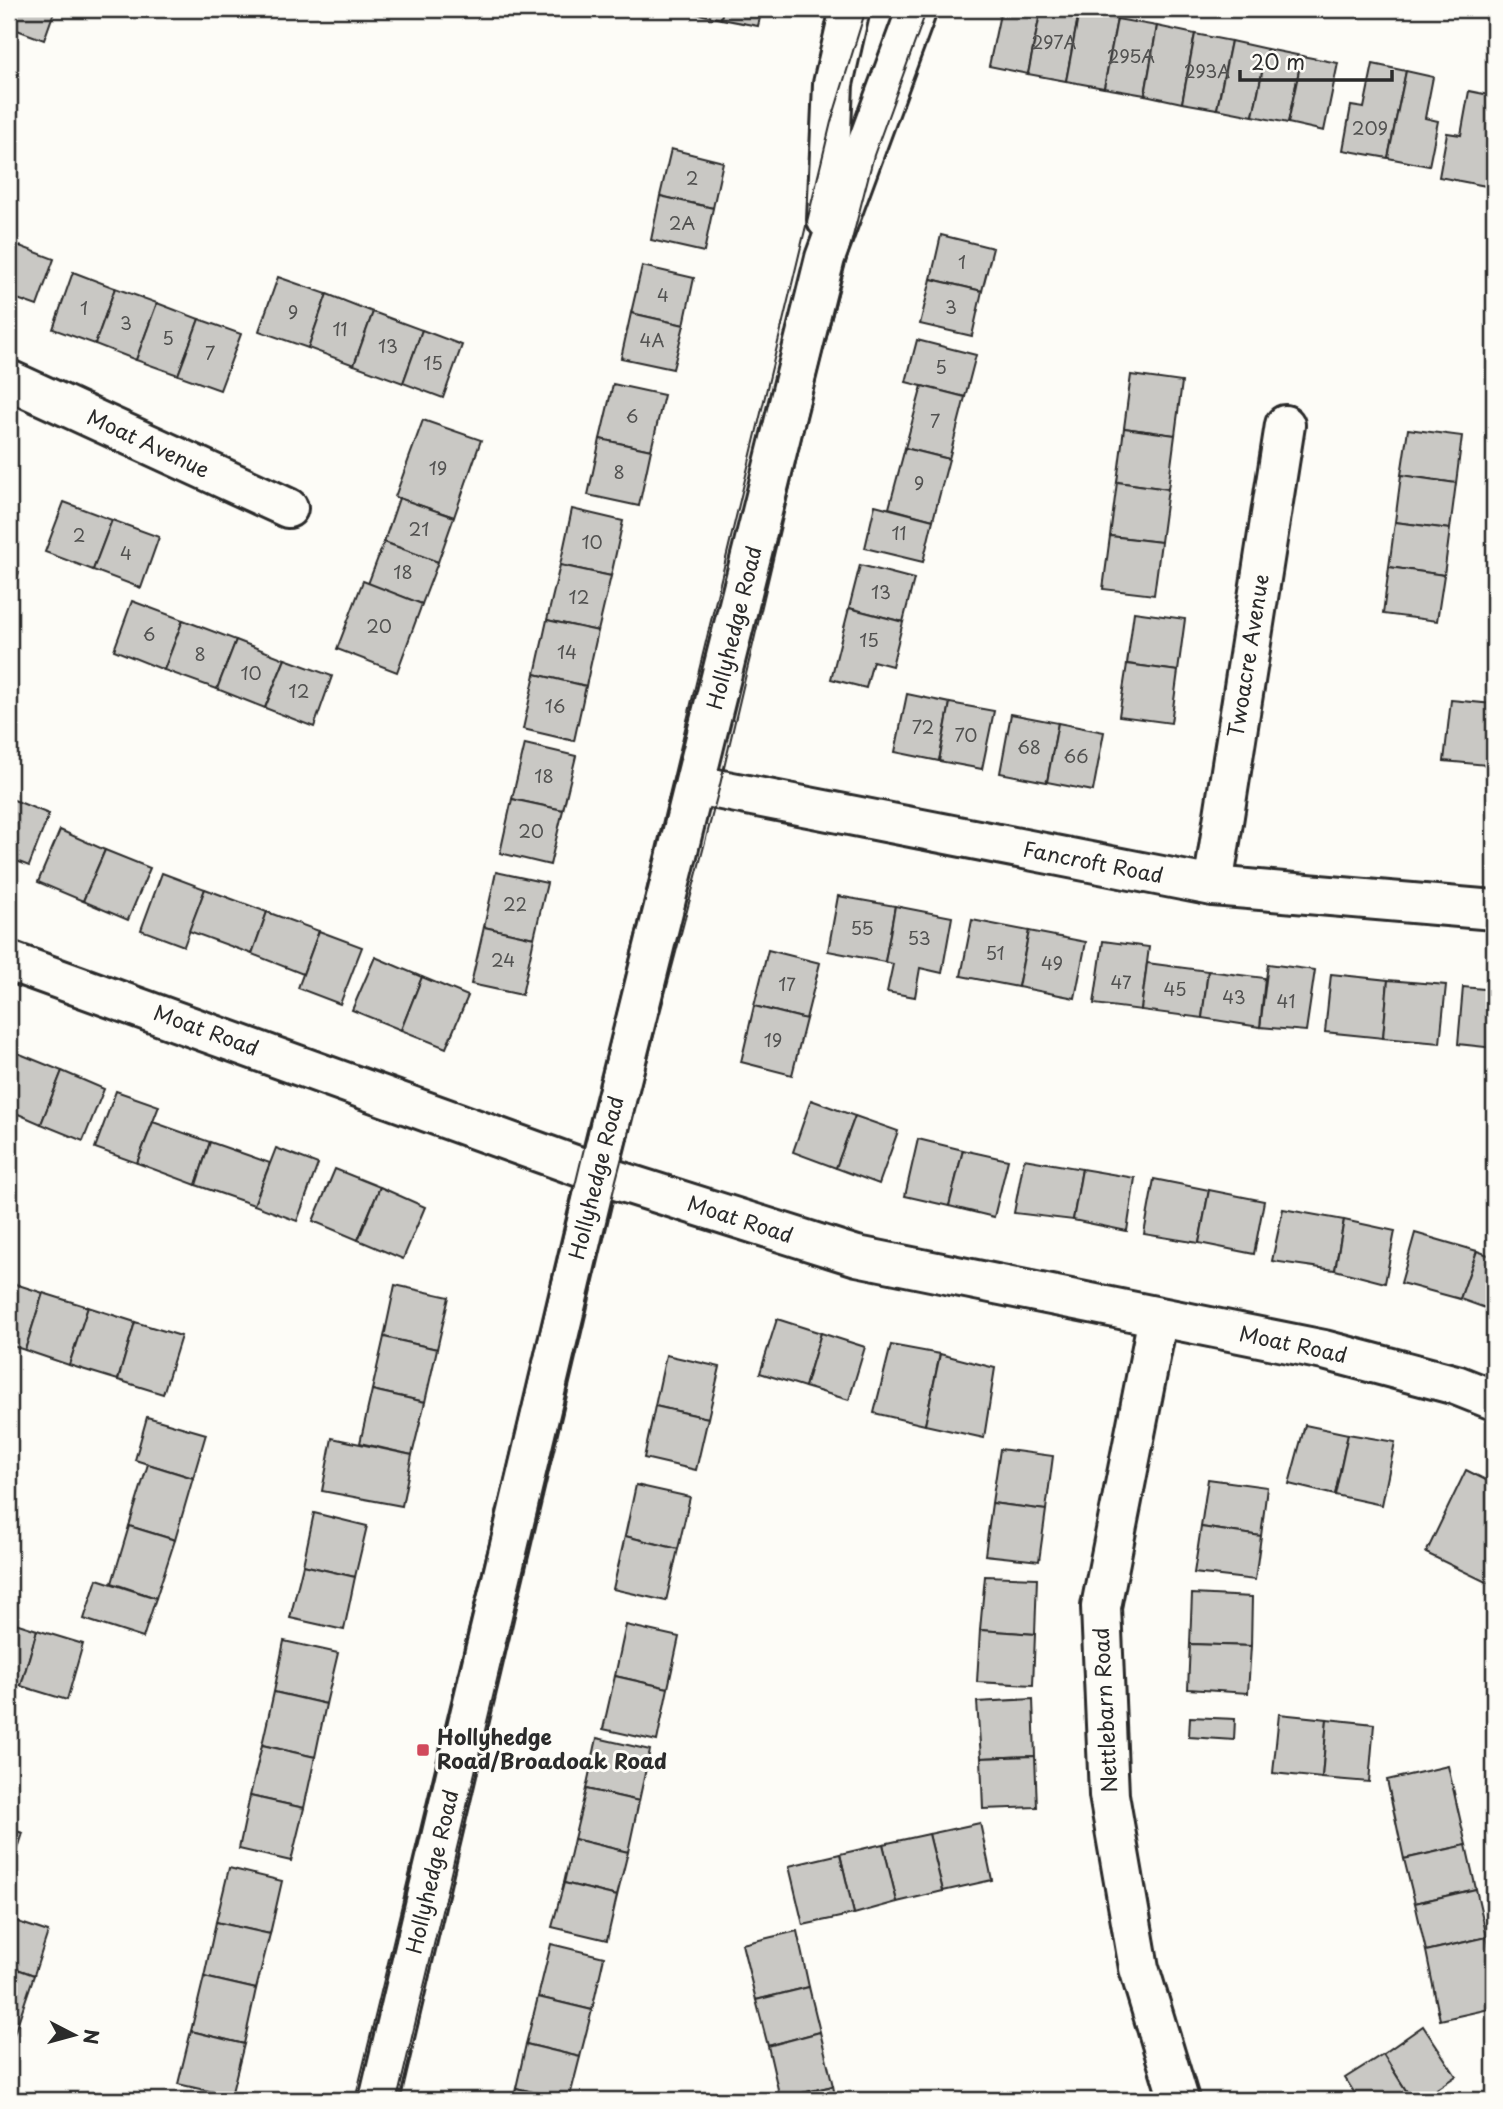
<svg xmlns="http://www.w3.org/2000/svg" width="1503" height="2109" font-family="'Playpen Sans',sans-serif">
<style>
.building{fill:#c9c8c4;stroke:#2b2b2b;stroke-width:2}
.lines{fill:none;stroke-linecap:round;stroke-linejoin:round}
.minor-casing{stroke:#2b2b2b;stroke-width:44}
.tertiary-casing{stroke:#2b2b2b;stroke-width:44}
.minor{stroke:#fdfcf7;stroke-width:38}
.tertiary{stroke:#fdfcf7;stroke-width:38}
.tram{stroke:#2b2b2b;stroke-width:2}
.poi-dot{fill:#d1495b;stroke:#fdfcf7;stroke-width:2.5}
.labels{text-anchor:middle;stroke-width:6;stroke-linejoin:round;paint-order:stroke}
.number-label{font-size:18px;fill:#525251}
.street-label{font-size:21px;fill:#2b2b2b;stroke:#fdfcf7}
.poi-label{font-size:21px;font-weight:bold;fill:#2b2b2b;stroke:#fdfcf7;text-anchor:start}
</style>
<rect width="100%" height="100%" fill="#fdfcf7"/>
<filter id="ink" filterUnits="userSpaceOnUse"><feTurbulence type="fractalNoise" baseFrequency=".0143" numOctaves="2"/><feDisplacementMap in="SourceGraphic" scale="14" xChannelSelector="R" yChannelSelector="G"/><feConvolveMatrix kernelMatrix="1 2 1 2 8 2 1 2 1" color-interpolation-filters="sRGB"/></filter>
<g filter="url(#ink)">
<g class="building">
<path d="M9,9H55L44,40L9,27Z"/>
<path d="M685,9H723L721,19L685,11Z"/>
<path d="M723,9H762L758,26L721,19Z"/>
<path d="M1001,9H1041L1028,74L989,66Z"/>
<path d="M1041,9L1079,12L1066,81L1028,74Z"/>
<path d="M1079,12L1117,19L1104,88L1066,81Z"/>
<path d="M1117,19L1157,26L1145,95L1104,88Z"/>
<path d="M1157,26L1195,34L1182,103L1145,95Z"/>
<path d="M1195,34L1231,41L1217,109L1182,103Z"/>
<path d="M1231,41L1267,49L1253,116L1217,109Z"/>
<path d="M1267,49L1302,56L1288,123L1253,116Z"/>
<path d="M1302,56L1338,63L1324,131L1288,123Z"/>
<path d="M1373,64L1406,71L1388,158L1343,150L1351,106L1364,108Z"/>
<path d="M1406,71L1433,77L1425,118L1438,121L1429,166L1388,158Z"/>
<path d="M1469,91L1494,96V143L1486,186L1439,177L1447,133L1461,135Z"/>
<path d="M1494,143V187L1486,186Z"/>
<path d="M671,149L723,162L713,208L660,196Z"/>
<path d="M660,196L713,208L704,252L651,240Z"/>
<path d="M941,235L993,248L982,291L931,279Z"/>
<path d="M9,242L54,259L37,306L9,296Z"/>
<path d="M642,266L694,278L684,325L631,313Z"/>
<path d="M73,272L115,288L95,344L53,329Z"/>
<path d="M278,277L327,294L308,348L259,331Z"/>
<path d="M931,279L982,291L972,336L920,324Z"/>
<path d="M115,288L157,303L136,360L95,344Z"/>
<path d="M327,294L373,312L354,365L308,348Z"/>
<path d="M157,303L199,319L178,375L136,360Z"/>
<path d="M373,312L422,330L403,383L354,365Z"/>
<path d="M631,313L684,325L673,369L621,358Z"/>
<path d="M199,319L241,334L220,390L178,375Z"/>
<path d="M422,330L462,345L443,398L403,383Z"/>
<path d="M917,340L976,355L965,397L906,382Z"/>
<path d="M1131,375L1182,382L1175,435L1124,428Z"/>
<path d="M613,384L664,395L651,450L600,439Z"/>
<path d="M922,386L965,397L949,459L905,448Z"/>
<path d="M423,420L481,440L454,517L395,497Z"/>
<path d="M1124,428L1175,435L1168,489L1117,482Z"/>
<path d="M1408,429L1462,436L1456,483L1401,475Z"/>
<path d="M600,439L651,450L639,506L588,495Z"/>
<path d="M905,448L949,459L933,520L889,508Z"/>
<path d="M1401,475L1456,483L1450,529L1395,522Z"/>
<path d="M1117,482L1168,489L1161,542L1110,536Z"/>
<path d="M399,498L454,517L438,562L384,542Z"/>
<path d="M64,502L112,520L93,570L45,552Z"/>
<path d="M875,505L933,520L923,562L865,548Z"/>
<path d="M572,509L623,521L611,576L560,565Z"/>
<path d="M112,520L159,537L141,588L93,570Z"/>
<path d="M1395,522L1450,529L1444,575L1389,567Z"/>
<path d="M1110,536L1161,542L1154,595L1103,589Z"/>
<path d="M384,542L438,562L422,604L368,584Z"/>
<path d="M560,565L611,576L598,631L547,620Z"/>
<path d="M860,565L914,579L903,622L849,608Z"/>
<path d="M1389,567L1444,575L1437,621L1383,614Z"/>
<path d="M9,568L19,572L9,600Z"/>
<path d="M363,581L422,604L397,672L337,649Z"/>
<path d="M132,601L183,620L164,670L114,650Z"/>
<path d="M849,608L903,622L892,666L873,661L866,688L831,679Z"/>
<path d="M1134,612L1185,619L1178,671L1127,664Z"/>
<path d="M183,620L236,640L217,689L164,670Z"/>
<path d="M547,620L598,631L586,686L535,674Z"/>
<path d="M236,640L285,659L265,708L217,689Z"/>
<path d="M285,659L332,676L314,727L265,708Z"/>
<path d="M1127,664L1178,671L1171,723L1119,716Z"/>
<path d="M535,674L586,686L574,741L523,729Z"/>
<path d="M907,694L950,703L939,761L895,752Z"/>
<path d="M1451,700L1493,704L1487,765L1444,761Z"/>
<path d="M950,703L994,711L982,769L939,761Z"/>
<path d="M1493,704L1494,705V766L1487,765Z"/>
<path d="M1011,714L1058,723L1047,782L1000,773Z"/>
<path d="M1058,723L1104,732L1093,791L1047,782Z"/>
<path d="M525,744L576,756L563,810L512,799Z"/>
<path d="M9,798L49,814L29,866L9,858Z"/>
<path d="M512,799L563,810L550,865L500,853Z"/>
<path d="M60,830L105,850L83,901L38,882Z"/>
<path d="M105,850L150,868L128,920L83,901Z"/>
<path d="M496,872L547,883L534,938L484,927Z"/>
<path d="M162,873L205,889L184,946L141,930Z"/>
<path d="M205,889L267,912L252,954L189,931Z"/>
<path d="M838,896L895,906L885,962L828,951Z"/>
<path d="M895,906L952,917L942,973L920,968L915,997L887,992L893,964L885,962Z"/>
<path d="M267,912L319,931L303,974L252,954Z"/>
<path d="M972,920L1029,931L1018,987L961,976Z"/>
<path d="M484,927L534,938L522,995L471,984Z"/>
<path d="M319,931L362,947L340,1004L298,988Z"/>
<path d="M1029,931L1086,942L1075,998L1018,987Z"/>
<path d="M1103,941L1149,947L1141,1010L1094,1004Z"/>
<path d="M768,950L820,963L806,1019L754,1006Z"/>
<path d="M375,957L422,977L401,1030L352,1010Z"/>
<path d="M1147,963L1208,971L1202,1018L1141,1010Z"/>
<path d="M1268,964L1315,970L1306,1031L1260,1027Z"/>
<path d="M1208,971L1265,978L1260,1027L1202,1018Z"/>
<path d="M1331,974L1388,980L1383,1038L1325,1032Z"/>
<path d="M422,977L468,996L446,1048L401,1030Z"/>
<path d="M1388,980L1446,985L1440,1043L1383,1038Z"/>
<path d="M1463,987L1494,990V1048L1458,1044Z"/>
<path d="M754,1006L806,1019L792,1075L741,1062Z"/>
<path d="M15,1052L62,1071L41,1124L9,1110V1067Z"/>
<path d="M62,1071L104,1089L83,1141L41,1124Z"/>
<path d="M116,1091L159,1106L137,1163L95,1148Z"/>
<path d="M811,1100L855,1116L836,1168L793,1152Z"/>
<path d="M855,1116L898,1131L879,1184L836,1168Z"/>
<path d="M153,1122L210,1142L196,1185L137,1163Z"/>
<path d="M918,1139L963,1150L949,1206L905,1196Z"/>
<path d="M210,1142L270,1163L254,1205L196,1185Z"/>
<path d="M276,1148L318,1164L297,1221L254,1205Z"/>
<path d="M963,1150L1008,1160L994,1217L949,1206Z"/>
<path d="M1024,1159L1082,1169L1073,1220L1014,1213Z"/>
<path d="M335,1169L380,1187L358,1240L313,1221Z"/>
<path d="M1082,1169L1135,1178L1127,1231L1073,1220Z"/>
<path d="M1154,1179L1209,1190L1199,1243L1144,1234Z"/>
<path d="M380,1187L425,1207L403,1259L358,1240Z"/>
<path d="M1209,1190L1264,1201L1254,1254L1199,1243Z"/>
<path d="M1283,1209L1344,1220L1335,1270L1272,1261Z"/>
<path d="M1344,1220L1395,1231L1385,1283L1335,1270Z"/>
<path d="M1415,1233L1477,1251L1460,1299L1401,1283Z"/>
<path d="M1477,1251L1494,1257V1311L1460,1299Z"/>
<path d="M9,1282L43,1293L25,1350L9,1345Z"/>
<path d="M395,1285L449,1297L437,1349L384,1337Z"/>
<path d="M43,1293L88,1307L69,1365L25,1350Z"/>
<path d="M88,1307L135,1322L118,1380L69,1365Z"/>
<path d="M777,1319L821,1333L805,1387L760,1373Z"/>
<path d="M135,1322L181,1336L163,1394L118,1380Z"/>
<path d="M821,1333L865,1347L849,1400L805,1387Z"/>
<path d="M384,1337L437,1349L425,1402L372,1390Z"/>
<path d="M891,1345L940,1354L925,1425L874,1413Z"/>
<path d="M940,1354L995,1368L984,1438L925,1425Z"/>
<path d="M666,1355L720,1367L708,1418L655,1406Z"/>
<path d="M372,1390L425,1402L412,1455L360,1443Z"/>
<path d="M655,1406L708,1418L696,1470L644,1458Z"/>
<path d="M147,1417L206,1434L193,1478L135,1460Z"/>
<path d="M1305,1425L1348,1434L1335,1495L1289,1484Z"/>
<path d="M1348,1434L1395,1442L1382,1505L1335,1495Z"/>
<path d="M332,1438L412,1455L402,1506L322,1491Z"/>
<path d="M1000,1449L1053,1456L1046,1510L992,1503Z"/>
<path d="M148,1464L193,1478L175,1540L129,1526Z"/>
<path d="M1466,1470L1494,1484V1586L1426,1553Z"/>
<path d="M1208,1479L1267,1487L1261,1536L1201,1527Z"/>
<path d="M636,1485L690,1497L678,1549L625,1536Z"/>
<path d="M992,1503L1046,1510L1039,1561L985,1555Z"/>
<path d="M314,1513L367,1526L355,1577L303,1565Z"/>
<path d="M129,1526L175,1540L156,1598L112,1583Z"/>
<path d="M1201,1527L1261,1536L1255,1580L1194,1573Z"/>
<path d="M625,1536L678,1549L666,1601L613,1589Z"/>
<path d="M303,1565L355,1577L344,1630L290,1618Z"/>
<path d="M985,1576L1037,1578L1035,1634L980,1630Z"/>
<path d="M97,1579L156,1598L143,1638L84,1619Z"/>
<path d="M1192,1594L1252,1597L1251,1646L1190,1644Z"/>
<path d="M9,1621L37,1630L21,1686L9,1683Z"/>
<path d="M626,1625L679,1637L668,1688L615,1676Z"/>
<path d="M37,1630L83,1644L67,1700L21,1686Z"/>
<path d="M980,1630L1035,1634L1033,1685L977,1682Z"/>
<path d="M284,1641L338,1653L326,1704L274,1692Z"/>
<path d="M1190,1644L1251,1646L1248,1693L1188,1689Z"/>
<path d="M615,1676L668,1688L657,1741L603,1729Z"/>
<path d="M274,1692L326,1704L315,1757L262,1745Z"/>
<path d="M1033,1699L1035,1756L981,1758L977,1702Z"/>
<path d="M1279,1714L1327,1719L1322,1778L1273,1773Z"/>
<path d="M1190,1717L1235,1719L1234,1740L1189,1737Z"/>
<path d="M1327,1719L1374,1724L1369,1782L1322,1778Z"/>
<path d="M597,1738L650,1750L639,1801L586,1789Z"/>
<path d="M262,1745L315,1757L304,1808L250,1796Z"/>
<path d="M1035,1756L1037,1807L983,1809L981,1758Z"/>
<path d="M1448,1766L1466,1845L1404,1859L1387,1780Z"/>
<path d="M586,1789L639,1801L628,1852L574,1839Z"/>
<path d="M250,1796L304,1808L291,1861L239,1849Z"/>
<path d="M980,1823L992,1880L943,1891L929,1834Z"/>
<path d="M9,1829L23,1833L9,1877Z"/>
<path d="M929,1834L943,1891L897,1902L883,1844Z"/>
<path d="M574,1839L628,1852L617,1896L564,1883Z"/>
<path d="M883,1844L897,1902L854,1914L840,1854Z"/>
<path d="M1466,1845L1476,1889L1415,1903L1404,1859Z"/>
<path d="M840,1854L854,1914L803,1925L789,1866Z"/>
<path d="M229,1868L282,1881L270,1934L216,1922Z"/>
<path d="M564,1883L617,1896L607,1940L552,1927Z"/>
<path d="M1476,1889L1487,1937L1426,1951L1415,1903Z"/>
<path d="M9,1919L48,1932L34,1975L9,1966Z"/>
<path d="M216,1922L270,1934L256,1989L204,1977Z"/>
<path d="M797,1931L809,1987L756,2000L742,1944Z"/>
<path d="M1487,1937L1494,1968V2008L1440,2020L1426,1951Z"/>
<path d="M551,1944L604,1957L592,2010L538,1997Z"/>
<path d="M9,1966L34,1975L13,2037L9,2035Z"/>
<path d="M204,1977L256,1989L244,2044L191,2031Z"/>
<path d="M809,1987L820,2032L768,2046L756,2000Z"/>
<path d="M538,1997L592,2010L580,2057L526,2044Z"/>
<path d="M1423,2026L1456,2076L1420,2100H1412L1383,2054Z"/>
<path d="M191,2031L244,2044L231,2096L178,2084Z"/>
<path d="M820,2032L833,2086L780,2098L768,2046Z"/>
<path d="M526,2044L580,2057L569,2100L516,2088Z"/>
<path d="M1383,2054L1412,2100H1359L1345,2078Z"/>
<path d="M833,2086L836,2100H780V2098Z"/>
<path d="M516,2088L565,2100H513Z"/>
</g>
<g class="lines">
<g class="minor-casing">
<g id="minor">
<path d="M9,380L288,508"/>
<path d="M696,785L1213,886L1494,910"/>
<path d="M1213,886L1285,425"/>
<path d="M9,961L616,1180L857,1256L1324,1350L1456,1385L1494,1400"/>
<path d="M1158,1317L1101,1607L1109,1795L1139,1968L1179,2100"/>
</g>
</g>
<g class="tertiary-casing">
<g id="tertiary">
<path d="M827,220L833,84L850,9"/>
<path d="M379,2100L598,1173L825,258L917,9"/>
</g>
</g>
<use href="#minor" class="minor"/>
<use href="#tertiary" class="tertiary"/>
<g class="tram">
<path d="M355,2100L831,122L866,9"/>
<path d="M397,2100L616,1180L719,789L811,398L874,155L927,9"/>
</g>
</g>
</g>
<rect class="poi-dot" x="416" y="1743" width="14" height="14" rx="3.5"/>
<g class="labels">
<g class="number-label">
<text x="1054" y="49">297A</text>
<text x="1131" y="63">295A</text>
<text x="1207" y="78">293A</text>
<text x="1370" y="135">209</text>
<text x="692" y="185">2</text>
<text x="682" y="230">2A</text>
<text x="962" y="269">1</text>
<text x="663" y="302">4</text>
<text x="951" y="314">3</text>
<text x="84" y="315">1</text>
<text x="293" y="319">9</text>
<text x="126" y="330">3</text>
<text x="340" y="336">11</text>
<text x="168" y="345">5</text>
<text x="652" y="347">4A</text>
<text x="388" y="353">13</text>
<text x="210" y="360">7</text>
<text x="433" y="370">15</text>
<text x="941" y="374">5</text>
<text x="632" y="423">6</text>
<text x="935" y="428">7</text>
<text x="438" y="475">19</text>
<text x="619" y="479">8</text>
<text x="919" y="490">9</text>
<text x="419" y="536">21</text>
<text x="899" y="540">11</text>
<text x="79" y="542">2</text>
<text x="592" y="549">10</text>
<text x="126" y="560">4</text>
<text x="403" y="579">18</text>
<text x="881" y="599">13</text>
<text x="579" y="604">12</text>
<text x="379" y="633">20</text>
<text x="149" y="641">6</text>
<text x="869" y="647">15</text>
<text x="567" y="659">14</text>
<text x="200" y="661">8</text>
<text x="251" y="680">10</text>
<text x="299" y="698">12</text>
<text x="555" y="713">16</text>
<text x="923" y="734">72</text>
<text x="966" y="742">70</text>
<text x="1029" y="754">68</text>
<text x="1076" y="763">66</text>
<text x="544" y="783">18</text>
<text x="531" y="838">20</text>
<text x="515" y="911">22</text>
<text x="862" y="935">55</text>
<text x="919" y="945">53</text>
<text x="995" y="960">51</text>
<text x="503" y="967">24</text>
<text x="1052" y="970">49</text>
<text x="1121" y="989">47</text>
<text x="787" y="991">17</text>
<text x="1175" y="996">45</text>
<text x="1234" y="1004">43</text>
<text x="1286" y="1008">41</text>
<text x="773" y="1047">19</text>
</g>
<g class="street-label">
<text transform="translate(148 444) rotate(25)" y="7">Moat Avenue</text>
<text transform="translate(735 628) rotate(-76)" y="7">Hollyhedge Road</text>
<text transform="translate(1249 656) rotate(-81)" y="7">Twoacre Avenue</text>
<text transform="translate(1093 863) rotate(11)" y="7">Fancroft Road</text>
<text transform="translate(206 1031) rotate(20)" y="7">Moat Road</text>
<text transform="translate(597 1178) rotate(-76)" y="7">Hollyhedge Road</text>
<text transform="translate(740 1220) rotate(18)" y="7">Moat Road</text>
<text transform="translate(1293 1345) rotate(12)" y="7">Moat Road</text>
<text transform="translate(1106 1710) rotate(-93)" y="7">Nettlebarn Road</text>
<text transform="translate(433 1872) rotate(-77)" y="7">Hollyhedge Road</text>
</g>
<g class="poi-label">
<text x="437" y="1745">Hollyhedge<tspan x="437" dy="24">Road/Broadoak Road</tspan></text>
</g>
</g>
<rect width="1503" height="2109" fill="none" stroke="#fdfcf7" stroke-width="35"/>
<rect x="18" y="18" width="1468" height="2074" fill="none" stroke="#2b2b2b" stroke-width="2.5" filter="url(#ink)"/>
<g transform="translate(74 2035) rotate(96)" stroke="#fdfcf7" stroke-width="5" paint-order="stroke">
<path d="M0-5L12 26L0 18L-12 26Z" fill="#2b2b2b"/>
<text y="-10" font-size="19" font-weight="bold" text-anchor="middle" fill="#2b2b2b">N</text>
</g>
<path d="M1240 70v10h152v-10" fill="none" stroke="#2b2b2b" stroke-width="3.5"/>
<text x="1251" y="70" font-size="21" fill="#2b2b2b" stroke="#fdfcf7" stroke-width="5" paint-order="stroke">20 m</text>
</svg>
